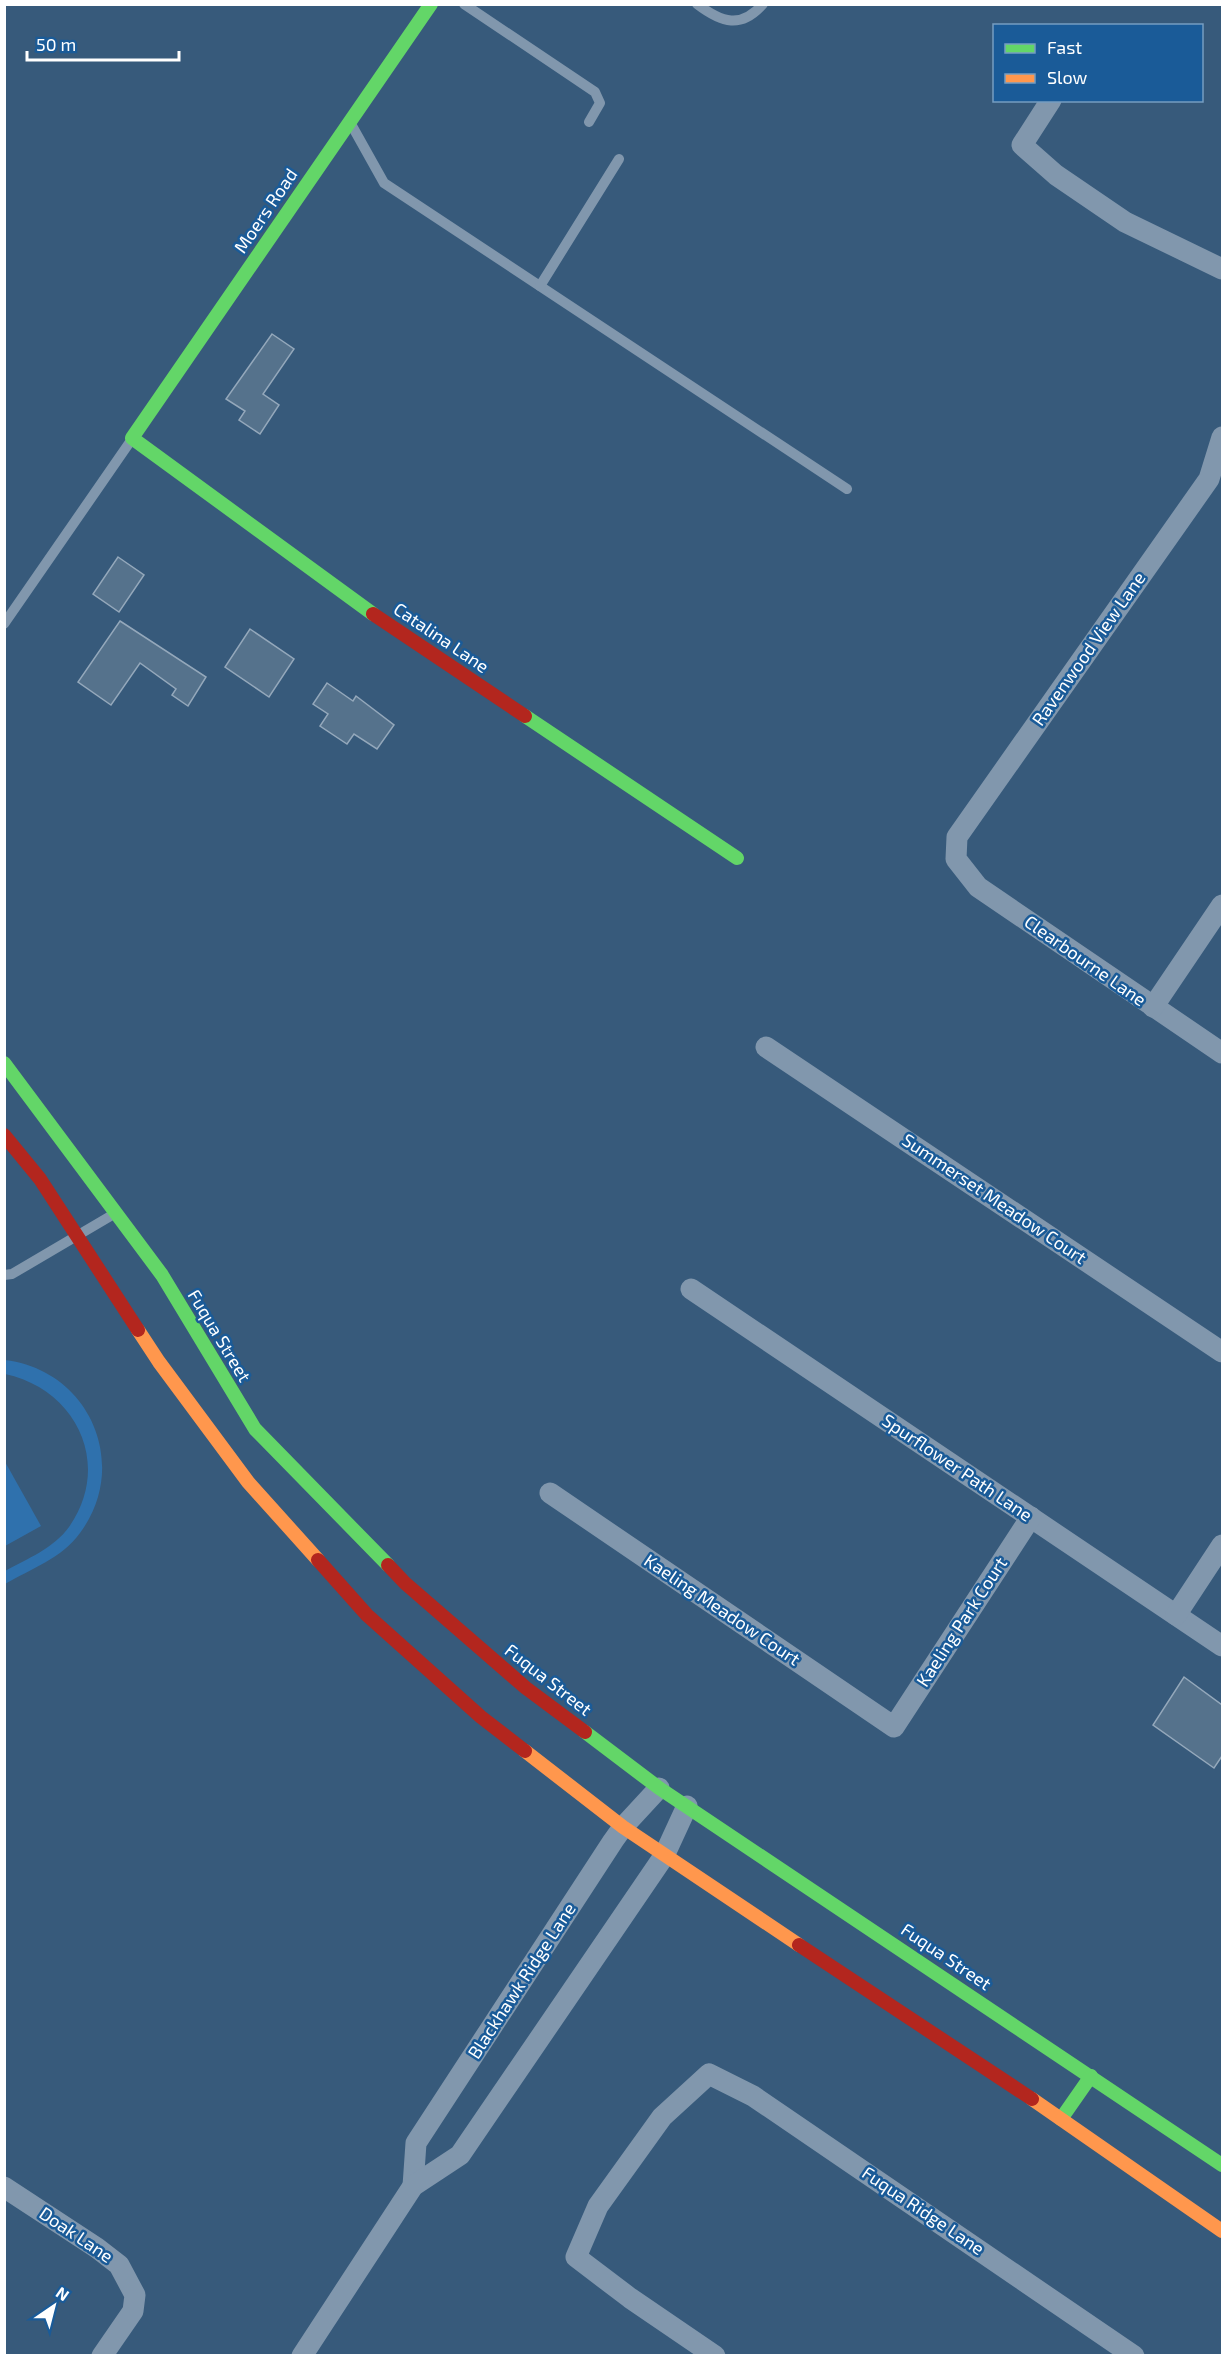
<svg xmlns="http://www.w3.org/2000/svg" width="1227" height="2360" font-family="'Exo 2',sans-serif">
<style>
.green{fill:#2f71ad}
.building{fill:#55728c;stroke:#94a8bb;stroke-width:1.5}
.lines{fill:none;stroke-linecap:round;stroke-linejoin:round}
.lane{stroke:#8197ad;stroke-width:10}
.street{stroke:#8197ad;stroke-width:21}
.fast{stroke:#63d668;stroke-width:14}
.slow{stroke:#ff974d;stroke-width:14}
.jam{stroke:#b3261e;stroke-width:14}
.labels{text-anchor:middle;stroke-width:5;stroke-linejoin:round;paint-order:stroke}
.street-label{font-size:18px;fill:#fff;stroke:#1a5b98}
</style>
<rect width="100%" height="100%" fill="#375a7b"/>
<g class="green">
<path d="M5,1360C89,1370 131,1464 80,1533C62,1558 31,1569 5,1584V1571C27,1559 54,1548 69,1527C113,1464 76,1389 5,1374Z"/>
<path d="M4,1460L41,1526L5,1546H4Z"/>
</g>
<g class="building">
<path d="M272,334L294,349L263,394L279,405L260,434L239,420L245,411L226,399Z"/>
<path d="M118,557L144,575L119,612L93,594Z"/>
<path d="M120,621L206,677L188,706L172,695L176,689L140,663L111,705L78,682Z"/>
<path d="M250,629L294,659L269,697L225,667Z"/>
<path d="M327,683L353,701L356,696L394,725L377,749L354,734L347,744L320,726L328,714L313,704Z"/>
<path d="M1184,1677L1222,1705V1756L1214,1768L1153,1725Z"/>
</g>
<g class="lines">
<g class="lane">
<path d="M464,4L595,92L600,103L589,122"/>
<path d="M697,4C722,23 741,29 763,4"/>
<path d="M351,124L384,183L847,489"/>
<path d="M540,286L619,159"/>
<path d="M4,624L132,439"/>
<path d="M4,1275L12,1274L114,1214"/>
</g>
<g class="street">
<path d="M1051,100L1022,145L1056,175L1125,222L1222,269"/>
<path d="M1222,437L1209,479L957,837L956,859L978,887L1222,1053"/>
<path d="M1153,1007L1222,905"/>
<path d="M766,1047L1222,1352"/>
<path d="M691,1289L1222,1646"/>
<path d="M550,1493L894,1727L1031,1517"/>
<path d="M1176,1615L1222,1545"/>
<path d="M413,2186L416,2143L613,1841L623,1827L659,1788"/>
<path d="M4,2187L97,2248L119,2265L135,2295L133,2311L102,2356"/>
<path d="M302,2356L413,2186L460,2155L664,1856L687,1806"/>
<path d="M715,2356L630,2298L576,2257L598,2206L662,2117L709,2074L753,2096L1134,2356"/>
</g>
<g class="fast">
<path d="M373,614L132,438L431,4"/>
<path d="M525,716L737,858"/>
<path d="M4,1063L162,1275L255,1429L388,1565"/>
<path d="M585,1732L659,1788L1222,2165"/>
<path d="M1061,2119L1091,2076"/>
</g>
<g class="slow">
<path d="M138,1330L159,1362L248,1482L318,1560"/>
<path d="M525,1751L623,1827L799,1945"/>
<path d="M1032,2099L1222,2231"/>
</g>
<g class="jam">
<path d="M373,614L525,716"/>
<path d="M4,1135L40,1179L138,1330"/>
<path d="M318,1560L367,1615L481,1717L525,1751"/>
<path d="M388,1565L405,1583L526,1688L585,1732"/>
<path d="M799,1945L1032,2099"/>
</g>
</g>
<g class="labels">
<g class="street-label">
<text transform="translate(266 211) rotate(-56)" y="6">Moers Road</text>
<text transform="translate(441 638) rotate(34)" y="6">Catalina Lane</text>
<text transform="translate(1089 649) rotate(-55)" y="6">Ravenwood View Lane</text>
<text transform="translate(1085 961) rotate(35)" y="6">Clearbourne Lane</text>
<text transform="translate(994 1199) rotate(34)" y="6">Summerset Meadow Court</text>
<text transform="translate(219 1336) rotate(59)" y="6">Fuqua Street</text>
<text transform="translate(957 1468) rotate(34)" y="6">Spurflower Path Lane</text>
<text transform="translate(722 1610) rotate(34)" y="6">Kaeling Meadow Court</text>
<text transform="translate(962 1622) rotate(-57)" y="6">Kaeling Park Court</text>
<text transform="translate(548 1680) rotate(38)" y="6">Fuqua Street</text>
<text transform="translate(946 1957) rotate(34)" y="6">Fuqua Street</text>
<text transform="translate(522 1981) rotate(-57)" y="6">Blackhawk Ridge Lane</text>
<text transform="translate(923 2211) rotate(34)" y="6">Fuqua Ridge Lane</text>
<text transform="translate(76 2235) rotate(34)" y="6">Doak Lane</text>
</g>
</g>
<rect width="1227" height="2360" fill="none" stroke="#ffffff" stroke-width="12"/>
<rect x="993" y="24" width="210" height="78" fill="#1a5b98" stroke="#769dc1" stroke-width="1.5"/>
<rect x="1005" y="44" width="30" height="9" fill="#63d668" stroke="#769dc1" stroke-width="1.5"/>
<text x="1047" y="54" font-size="18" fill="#ffffff">Fast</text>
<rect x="1005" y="74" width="30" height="9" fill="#ff974d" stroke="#769dc1" stroke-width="1.5"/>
<text x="1047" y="84" font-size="18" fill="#ffffff">Slow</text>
<g transform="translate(54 2306) rotate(35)" stroke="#1a5b98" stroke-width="4.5" paint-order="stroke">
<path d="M0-4.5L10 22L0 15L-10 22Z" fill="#ffffff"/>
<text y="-9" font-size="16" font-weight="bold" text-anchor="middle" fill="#ffffff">N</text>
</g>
<path d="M27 51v9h152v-9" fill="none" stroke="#ffffff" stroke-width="3"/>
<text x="36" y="51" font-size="18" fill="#ffffff" stroke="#1a5b98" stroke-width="4.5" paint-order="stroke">50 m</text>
</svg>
